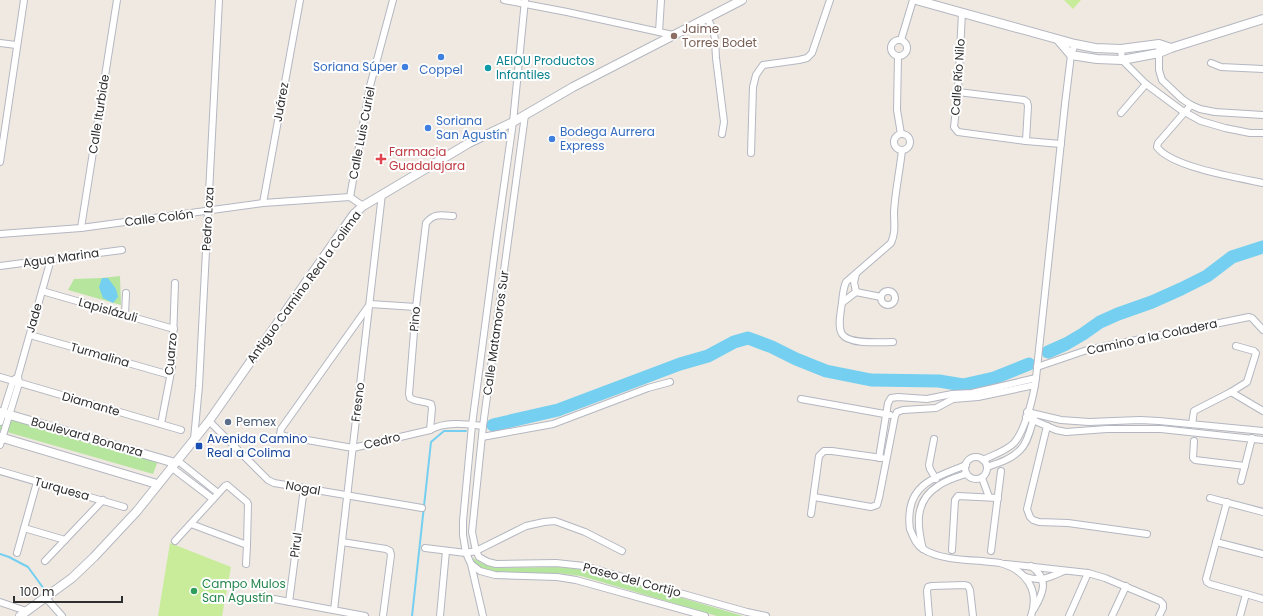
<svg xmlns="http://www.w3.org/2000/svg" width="1263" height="616" font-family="Poppins,sans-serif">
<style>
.green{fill:#b6e59e}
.pitch{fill:#c9ec9a}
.water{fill:#75cff0}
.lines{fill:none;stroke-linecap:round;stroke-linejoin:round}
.stream{stroke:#75cff0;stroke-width:2}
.river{stroke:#75cff0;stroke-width:13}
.street-casing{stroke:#b4b7c1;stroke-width:8}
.secondary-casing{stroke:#b4b7c1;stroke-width:10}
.street{stroke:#fff;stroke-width:6}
.secondary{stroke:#fff;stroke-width:8}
.education-dot{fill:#8d6e63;stroke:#fff;stroke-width:1.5}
.shop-dot{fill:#3f7fe0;stroke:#fff;stroke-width:1.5}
.culture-dot{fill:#0f9aa8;stroke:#fff;stroke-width:1.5}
.health-dot{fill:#e0444e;stroke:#fff;stroke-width:1.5}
.service-dot{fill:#5c6f8a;stroke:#fff;stroke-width:1.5}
.transit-dot{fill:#1a4fb4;stroke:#fff;stroke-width:1.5}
.leisure-dot{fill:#2e9e5b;stroke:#fff;stroke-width:1.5}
.labels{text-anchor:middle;stroke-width:4;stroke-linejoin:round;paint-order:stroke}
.education-label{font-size:12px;fill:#785e54;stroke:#fff;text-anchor:start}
.culture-label{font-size:12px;fill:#0d838f;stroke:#fff;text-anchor:start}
.shop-label{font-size:12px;fill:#366cbe;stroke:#fff;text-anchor:start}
.street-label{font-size:12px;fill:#2e2e2e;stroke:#fff}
.health-label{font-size:12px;fill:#be3a42;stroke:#fff;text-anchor:start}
.service-label{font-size:12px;fill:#4e5e75;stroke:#fff;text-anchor:start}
.transit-label{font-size:12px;fill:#164399;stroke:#fff;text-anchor:start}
.leisure-label{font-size:12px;fill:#27864d;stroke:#fff;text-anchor:start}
</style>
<rect width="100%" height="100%" fill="#efe9e1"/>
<g class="green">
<path d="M120,276L121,305L68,290L74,279L102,278Z"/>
<path d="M0,414L158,461L153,474L0,430Z"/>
<path d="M473,558L483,564L495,568L557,567L584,569L743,616H717L581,576L558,573L494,574L482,570L474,565Z"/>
</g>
<g class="pitch">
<path d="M1064,0H1081L1073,9Z"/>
<path d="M170,543L231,567L222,616H158Z"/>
</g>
<path class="water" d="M102,278H108L116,289L118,297L113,303L103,298L99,287Z"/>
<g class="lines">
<g class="stream">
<path d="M489,426L493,425"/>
<path d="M0,554L9,557L28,567L44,589"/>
<path d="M412,616L431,442L444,431H466"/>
</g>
<g class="river">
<path d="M1048,352L1066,344L1083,334L1100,322L1118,314L1152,302L1181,289L1207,276L1232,257L1263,247"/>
<path d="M493,425L558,410L680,364L708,356L734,342L748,338L772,347L796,359L826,371L871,380L939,381L963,385L994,378L1029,364"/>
</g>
<g class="street-casing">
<g id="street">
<path d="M504,0L567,12L673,35"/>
<path d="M962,12L958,92L954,127L958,132L1026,141L1061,144"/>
<path d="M707,18L713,29L715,39L716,58L724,122L722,134"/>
<path d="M659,32L661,0"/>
<circle cx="899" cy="48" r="8"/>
<path d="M901,40L913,0"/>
<path d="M0,43L16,45"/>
<path d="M1121,49L1122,60L1146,84L1181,110L1201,121L1225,128L1250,133H1263"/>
<path d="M1159,50V70L1162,80L1182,99L1191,105L1200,109L1215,112L1263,115"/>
<path d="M898,56L897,110L901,134"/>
<path d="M1211,63L1221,67L1263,69"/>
<path d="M958,92L1024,100L1027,102L1028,106L1026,141"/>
<path d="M1191,105L1158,143L1157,147C1171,167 1239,178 1263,183"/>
<path d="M1121,113L1146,84"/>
<path d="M525,115L483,426L472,532L476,551L479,557L488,562L496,564L556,563L584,566L747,612L766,616"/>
<circle cx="902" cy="142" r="8"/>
<path d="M751,153L753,87L756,75L763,65L799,60L807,58L812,53L830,0"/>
<path d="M0,162L24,0"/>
<path d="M350,197L370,86L393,0"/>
<path d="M263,203L300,0"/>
<path d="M81,228L117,0"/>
<path d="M0,234L81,228L263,203L350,197L363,206"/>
<path d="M0,266L122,250"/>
<path d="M42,291L174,329"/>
<circle cx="888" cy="298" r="7"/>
<path d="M856,292L881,297"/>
<path d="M843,302L856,292L854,282L856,274"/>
<path d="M416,307L370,304L281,429L280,434L284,436L353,448L430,430C445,421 466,424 483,426"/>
<path d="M125,315L126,293"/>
<path d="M30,335L170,375"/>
<path d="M893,342C881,342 849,345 842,334C838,327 840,317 841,309C843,300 842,291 846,282L891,243C896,232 894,223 894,212C895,192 900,170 902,150"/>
<path d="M1037,367L1087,350L1249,317L1252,318L1263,330"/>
<path d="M0,377L181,430"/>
<path d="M1231,392L1263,411"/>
<path d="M801,399L890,415"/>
<path d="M1027,412L1061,420L1089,422L1140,420L1159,421L1263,431"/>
<path d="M1026,417L1056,430L1066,432L1107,429H1161L1263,440"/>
<path d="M209,421L268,480L274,483L304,488L422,508"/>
<path d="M0,422L13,381L15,379"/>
<path d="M161,424L172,367L175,283"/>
<path d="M1192,424L1194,411L1231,392L1247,382L1256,353L1254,351L1236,346"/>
<path d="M1047,426L1027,509L1030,517L1033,520L1039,522L1068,523L1147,534"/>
<path d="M430,430L432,408L431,404C424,401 416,402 410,398L409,394L416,307L426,223C434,213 441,215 453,216"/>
<path d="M482,437L553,424L648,388L670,382"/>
<path d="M194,439L199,386L219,0"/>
<path d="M934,439L929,465L930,469L936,479"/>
<path d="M1194,441L1193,458L1195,460L1245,466"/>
<path d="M0,445L19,383L18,376L51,259"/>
<circle cx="976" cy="468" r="11"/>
<path d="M879,458L888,403L891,398L898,397L927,399L952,394L972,393L1036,378"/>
<path d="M177,460L218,493"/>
<path d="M983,460C993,455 1006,451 1014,443C1025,431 1034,395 1036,378L1065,104L1071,55L1075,44"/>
<path d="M966,465C942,475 914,481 910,510C909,517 909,523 910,529C913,536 916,545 923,549C938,559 965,560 982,561C988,562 995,562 1000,563C1026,570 1040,590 1031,616"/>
<path d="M171,467L213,499"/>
<path d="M987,467C999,463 1012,459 1021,449C1028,442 1031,427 1034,417"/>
<path d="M0,471L124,507"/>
<path d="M982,478L989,497"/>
<path d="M1241,481L1252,438"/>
<path d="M814,497L871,507L877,505L879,498L895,416L897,412L903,410L936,408L953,399L978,397L1035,385"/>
<path d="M1210,498L1263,512"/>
<path d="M1227,502L1206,579L1207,582L1210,584L1246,594"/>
<path d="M811,514L819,456L824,451H832L882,458"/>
<path d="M191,524L247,545L246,564"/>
<path d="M24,528L65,540"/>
<path d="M175,541L225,486L227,485L247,502L248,504L247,545"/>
<path d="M342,542L386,549L390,551L391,555L383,616"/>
<path d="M1216,542L1263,554"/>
<path d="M425,548L466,553L476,551L526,526L544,522L555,521L585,532L622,551"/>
<path d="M923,549C917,526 914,501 938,486C946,480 957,477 966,474"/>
<path d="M952,550L955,500L958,496L998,498"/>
<path d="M991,551L1001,471"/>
<path d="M17,553L37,482"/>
<path d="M45,561L103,500"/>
<path d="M471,564L480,571L495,575L557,577L576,580L705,616"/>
<path d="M1006,564L1088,573L1105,578L1160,601L1163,604V608L1159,616"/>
<path d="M1031,566C1049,579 1044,592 1034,609"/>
<path d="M1026,577C1042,582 1050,577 1064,571"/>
<path d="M46,598L62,616"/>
<path d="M274,599L365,616"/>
<path d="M0,602L26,611"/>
<path d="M289,602L304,488"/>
<path d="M334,610L382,194"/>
<path d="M440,616L446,551"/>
<path d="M483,616L471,564L466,553L463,535V521L472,425L497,235L513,122L525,0"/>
<path d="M929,616L927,591L928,587L932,586L965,585L968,586L970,590L973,616"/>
<path d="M1069,616L1088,573"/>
<path d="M1112,616L1126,586"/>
<path d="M1240,616L1246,594L1263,599"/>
</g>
</g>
<g class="secondary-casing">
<g id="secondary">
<path d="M916,0L1075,44L1095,48L1121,49L1159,44L1171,48"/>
<path d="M1059,41L1071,55L1097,59L1122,60L1159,53L1171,48L1263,19"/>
<path d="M0,412L175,463"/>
<path d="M0,437L157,484"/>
<path d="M20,616L72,578L94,557L137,511L209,421L318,265L354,214L363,206L469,143L513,122L573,87L742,0"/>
</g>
</g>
<use href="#street" class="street"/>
<use href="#secondary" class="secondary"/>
</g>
<circle class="education-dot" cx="674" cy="36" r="4"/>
<g class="shop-dot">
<circle cx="441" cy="57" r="4"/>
<circle cx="405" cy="67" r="4"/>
<circle cx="428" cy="128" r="4"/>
<circle cx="552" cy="139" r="4"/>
</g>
<circle class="culture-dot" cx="488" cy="68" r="4"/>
<path class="health-dot" d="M379 153h4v4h4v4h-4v4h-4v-4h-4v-4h4z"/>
<circle class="service-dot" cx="228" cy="422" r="4"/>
<rect class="transit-dot" x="195" y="442" width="8" height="8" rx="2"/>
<circle class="leisure-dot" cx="194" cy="591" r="4"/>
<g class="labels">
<g class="education-label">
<text x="682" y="33">Jaime<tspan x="682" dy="14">Torres Bodet</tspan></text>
</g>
<g class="culture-label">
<text x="496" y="65">AEIOU Productos<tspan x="496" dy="14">Infantiles</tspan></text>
</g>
<g class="shop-label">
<text x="397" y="71" text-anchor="end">Soriana Súper</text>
<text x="441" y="74" text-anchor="middle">Coppel</text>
<text x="436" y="125">Soriana<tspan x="436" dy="14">San Agustín</tspan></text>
<text x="560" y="136">Bodega Aurrera<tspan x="560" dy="14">Express</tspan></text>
</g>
<g class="street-label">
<text transform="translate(958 77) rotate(-86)" y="4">Calle Río Nilo</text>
<text transform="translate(281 102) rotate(-80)" y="4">Juárez</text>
<text transform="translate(99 114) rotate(-81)" y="4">Calle Iturbide</text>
<text transform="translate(362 133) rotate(-79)" y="4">Calle Luis Curiel</text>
<text transform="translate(159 218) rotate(-7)" y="4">Calle Colón</text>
<text transform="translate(208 219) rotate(-87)" y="4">Pedro Loza</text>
<text transform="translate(61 258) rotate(-8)" y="4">Agua Marina</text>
<text transform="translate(304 287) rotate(-54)" y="4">Antiguo Camino Real a Colima</text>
<text transform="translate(108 310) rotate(16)" y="4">Lapislázuli</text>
<text transform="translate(34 318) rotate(-74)" y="4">Jade</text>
<text transform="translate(415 319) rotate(-85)" y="4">Pino</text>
<text transform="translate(496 333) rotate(-82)" y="4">Calle Matamoros Sur</text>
<text transform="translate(1152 337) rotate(-12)" y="4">Camino a la Coladera</text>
<text transform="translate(171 354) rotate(-85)" y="4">Cuarzo</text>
<text transform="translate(100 355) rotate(16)" y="4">Turmalina</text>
<text transform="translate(358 402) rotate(-83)" y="4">Fresno</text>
<text transform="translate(91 404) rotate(16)" y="4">Diamante</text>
<text transform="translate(87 437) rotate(16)" y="4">Boulevard Bonanza</text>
<text transform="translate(382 441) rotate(-14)" y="4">Cedro</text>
<text transform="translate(303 488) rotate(10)" y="4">Nogal</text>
<text transform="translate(62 489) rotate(16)" y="4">Turquesa</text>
<text transform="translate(296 545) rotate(-82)" y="4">Pirul</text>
<text transform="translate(632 580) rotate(15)" y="4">Paseo del Cortijo</text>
</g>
<g class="health-label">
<text x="389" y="156">Farmacia<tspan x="389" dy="14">Guadalajara</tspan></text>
</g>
<g class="service-label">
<text x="236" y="426">Pemex</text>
</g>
<g class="transit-label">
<text x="207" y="443">Avenida Camino<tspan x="207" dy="14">Real a Colima</tspan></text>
</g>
<g class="leisure-label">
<text x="202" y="588">Campo Mulos<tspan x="202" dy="14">San Agustín</tspan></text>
</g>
</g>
<path d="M14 596v6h108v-6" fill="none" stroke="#2e2e2e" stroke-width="2"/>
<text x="20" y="596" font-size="12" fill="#2e2e2e" stroke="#ffffff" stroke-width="3" paint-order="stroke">100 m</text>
</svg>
